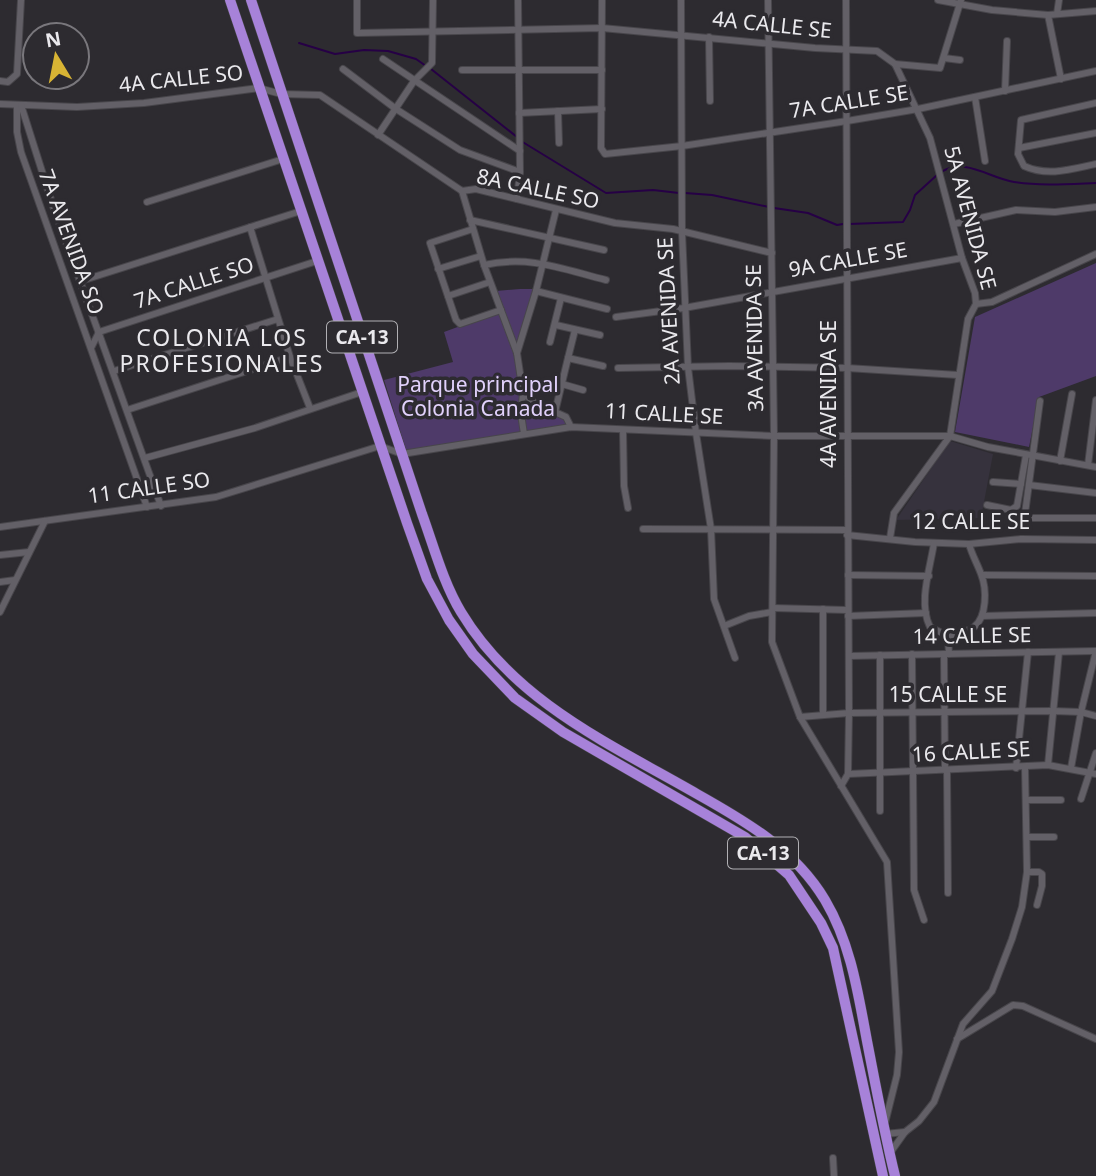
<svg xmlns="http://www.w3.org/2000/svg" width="1096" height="1176" font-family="'Noto Sans',sans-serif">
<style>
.built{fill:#36323d}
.green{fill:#4e3a69}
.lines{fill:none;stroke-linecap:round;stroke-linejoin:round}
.stream{stroke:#260045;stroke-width:2}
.minor-casing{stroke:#48464b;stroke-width:8}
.highway-casing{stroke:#48464b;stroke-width:11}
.minor{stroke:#636067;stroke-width:6}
.highway{stroke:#a782d9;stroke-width:10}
.labels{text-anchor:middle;stroke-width:7;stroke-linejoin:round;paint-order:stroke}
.shield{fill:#2d2b30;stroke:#b1b0b4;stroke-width:2}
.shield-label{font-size:19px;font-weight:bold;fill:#eae9ed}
.street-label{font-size:21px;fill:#eae9ed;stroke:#2d2b30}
.park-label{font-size:21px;fill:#e1d1fb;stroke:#2d2b30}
.neighbourhood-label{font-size:23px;letter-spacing:2px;fill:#eae9ed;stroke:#2d2b30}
</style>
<rect width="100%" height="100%" fill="#2d2b30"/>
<path class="built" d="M950,441L993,454L981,518L896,520Z"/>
<g class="green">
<path d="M1096,263V376L1039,397L1029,447L955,432L975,317Z"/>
<path d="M520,289H534L517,350L496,291Z"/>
<path d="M501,311L516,355L522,393L566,417L571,427L407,453L384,380L453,362L444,332Z"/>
</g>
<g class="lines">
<g class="stream">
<path d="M299,43L335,54L364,50L388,51L416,59L426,66"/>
<path d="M431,69L517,137"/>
<path d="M521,141L606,193L653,190L679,193"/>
<path d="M941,172C965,157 989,178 1014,182C1040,186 1069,184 1096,183"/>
<path d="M685,193L712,195L769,207"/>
<path d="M774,208L808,213L837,225L843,224"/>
<path d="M849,224L903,222L910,210L915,195L937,175"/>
</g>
<g class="minor-casing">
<g id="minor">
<path d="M357,0V33L602,28L815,48L877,51L895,64L930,138L962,258L975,293L976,304L968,319L950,436L894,513L890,538"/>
<path d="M602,0L601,148L605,154L682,146L847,121L918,109L1096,71"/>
<path d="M681,0L682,232L688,367L696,433L711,529L714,599L735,658"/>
<path d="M768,0L774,436L772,642L800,717L887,862L899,1052L897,1075L884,1127"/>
<path d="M938,0L992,10L1048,15L1096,11"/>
<path d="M1057,14L1059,0"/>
<path d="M1048,15L1061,79"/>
<path d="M709,37L710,101"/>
<path d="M944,58L960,60"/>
<path d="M383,59L520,151"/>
<path d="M895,64L940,68L961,0"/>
<path d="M343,69L396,109L460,150L520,172"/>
<path d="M462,70H602"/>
<path d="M0,81L8,82L17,74L21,0"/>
<path d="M1005,91L1007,41"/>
<path d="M975,97L985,161"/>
<path d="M1096,103L1021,120L1018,154L1024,166C1048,177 1072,169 1096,164"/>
<path d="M0,104L77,107L144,103L259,88L281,94L320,95L462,191L476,189L615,223L673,229L772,253"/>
<path d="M17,105V132L21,152L147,507"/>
<path d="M21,105L53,206L161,506"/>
<path d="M558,111L559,143"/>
<path d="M519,113L602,109"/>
<path d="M378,135L414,81L432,63L433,0"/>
<path d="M1019,148L1096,133"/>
<path d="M462,191L484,265L517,353L523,393L521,414L524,434"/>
<path d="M517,199L520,172L518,0"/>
<path d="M147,202L283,159"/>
<path d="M470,220L604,250"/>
<path d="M954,224L1016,210L1055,212L1096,207"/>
<path d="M250,227L290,357L310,408"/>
<path d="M473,229L430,243L456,320L460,324L501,310"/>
<path d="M484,265C530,255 562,269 606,280"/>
<path d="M438,269L481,256"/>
<path d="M81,281L301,211"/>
<path d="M536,291L607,309"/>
<path d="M448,296L490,282"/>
<path d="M976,304L992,302L1096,254"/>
<path d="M616,317L684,308L962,258"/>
<path d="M556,325L600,335"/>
<path d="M550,342L561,298"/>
<path d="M91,348L99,332L317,261"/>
<path d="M517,353L536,291L556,210"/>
<path d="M568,358L575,330"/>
<path d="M618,368L729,366L847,368L958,375"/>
<path d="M114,371L278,319"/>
<path d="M562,384L583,390"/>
<path d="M523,393L535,403L566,417L571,427"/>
<path d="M127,410L290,357"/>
<path d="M555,412L568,358L603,366"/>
<path d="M623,430L624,486L628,508"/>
<path d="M145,458L255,428L362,392"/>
<path d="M1060,461L1072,394"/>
<path d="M1088,465L1096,400"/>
<path d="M993,482L1021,484"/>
<path d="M1029,485L1096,493"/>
<path d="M987,505L1011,510L1017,506L1026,455"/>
<path d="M1033,518H1096"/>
<path d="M1024,521L1040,401"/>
<path d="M0,527L216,497L380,446L402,454L571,427L774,436H950L988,447L1096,467"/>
<path d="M643,529L847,530"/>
<path d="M847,535L915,542L969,544L1021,539L1096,540"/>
<path d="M934,543C930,569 918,603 930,627L948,636L949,654"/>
<path d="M0,555L29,552"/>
<path d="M848,575L929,576"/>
<path d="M982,575L1096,576"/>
<path d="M0,582L15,580"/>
<path d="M773,608L847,610"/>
<path d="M0,612L45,521"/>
<path d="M848,616L926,613"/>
<path d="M982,616L1096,613"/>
<path d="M724,626L749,616L772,612"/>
<path d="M948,636C956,634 967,632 974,627C987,617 987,589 981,574C977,563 972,555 969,544"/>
<path d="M912,654L914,890L924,920"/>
<path d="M944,654L945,770"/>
<path d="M849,656L1096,651"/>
<path d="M823,715V609"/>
<path d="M800,717L849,713L1053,711L1081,712L1096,716"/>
<path d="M1048,765L1059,652"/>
<path d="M1016,768L1028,652"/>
<path d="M1071,768L1081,712L1096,651"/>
<path d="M947,770L948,893"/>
<path d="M848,774L1048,765L1096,774"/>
<path d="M841,786L848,774L849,713L846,0"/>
<path d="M1081,799L1096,753"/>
<path d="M1026,800H1061"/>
<path d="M880,811V655"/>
<path d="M1027,837H1054"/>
<path d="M1027,872H1039L1042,874V886L1037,905"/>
<path d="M957,1039L1013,1005L1023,1006L1096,1039"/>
<path d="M885,1134L905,1132"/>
<path d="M890,1153L905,1132L919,1121L934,1102L963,1024L992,991L1012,939L1022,907L1027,872L1025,767"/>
<path d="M833,1158L834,1176"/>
</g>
</g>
<g class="highway-casing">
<g id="highway">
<path d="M230,0L407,523L427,579L449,620L473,654L515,698L563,732L745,837L789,875L821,923L833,948L883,1176"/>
<path d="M251,0L422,514C434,547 443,582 461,612C515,702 610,744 697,794C747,822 795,850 825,900C851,944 858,993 867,1041C876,1087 884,1131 895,1176"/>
</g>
</g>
<use href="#minor" class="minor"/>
<use href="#highway" class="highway"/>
</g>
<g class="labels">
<g class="shield">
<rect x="327" y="321.5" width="70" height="31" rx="5"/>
<rect x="728" y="837.5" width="70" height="31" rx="5"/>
</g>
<g class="shield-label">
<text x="362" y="344">CA-13</text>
<text x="763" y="860">CA-13</text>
</g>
<g class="street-label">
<text transform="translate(772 25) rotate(6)" y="7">4A CALLE SE</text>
<text transform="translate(181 79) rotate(-6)" y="7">4A CALLE SO</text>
<text transform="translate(849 102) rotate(-9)" y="7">7A CALLE SE</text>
<text transform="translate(538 189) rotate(12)" y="7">8A CALLE SO</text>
<text transform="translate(970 218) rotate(75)" y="7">5A AVENIDA SE</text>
<text transform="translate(71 242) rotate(70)" y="7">7A AVENIDA SO</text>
<text transform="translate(848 260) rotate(-10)" y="7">9A CALLE SE</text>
<text transform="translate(194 283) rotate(-18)" y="7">7A CALLE SO</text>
<text transform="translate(669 311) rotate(-93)" y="7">2A AVENIDA SE</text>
<text transform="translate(755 338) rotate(-91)" y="7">3A AVENIDA SE</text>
<text transform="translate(829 394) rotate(-90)" y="7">4A AVENIDA SE</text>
<text transform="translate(664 414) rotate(3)" y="7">11 CALLE SE</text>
<text transform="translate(149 488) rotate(-8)" y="7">11 CALLE SO</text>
<text x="971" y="529">12 CALLE SE</text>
<text transform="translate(972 636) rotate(-1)" y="7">14 CALLE SE</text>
<text x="948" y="702">15 CALLE SE</text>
<text transform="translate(971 752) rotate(-3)" y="7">16 CALLE SE</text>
</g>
<g class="park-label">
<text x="478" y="392">Parque principal<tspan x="478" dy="24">Colonia Canada</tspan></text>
</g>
<g class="neighbourhood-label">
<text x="222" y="346">COLONIA LOS<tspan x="222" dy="26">PROFESIONALES</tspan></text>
</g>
</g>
<g transform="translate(56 56) rotate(350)"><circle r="33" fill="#2d2b30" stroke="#79777c" stroke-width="2"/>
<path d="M0-5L12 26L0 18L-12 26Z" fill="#d8b434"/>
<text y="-10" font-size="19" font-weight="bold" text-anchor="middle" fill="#eae9ed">N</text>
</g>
</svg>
